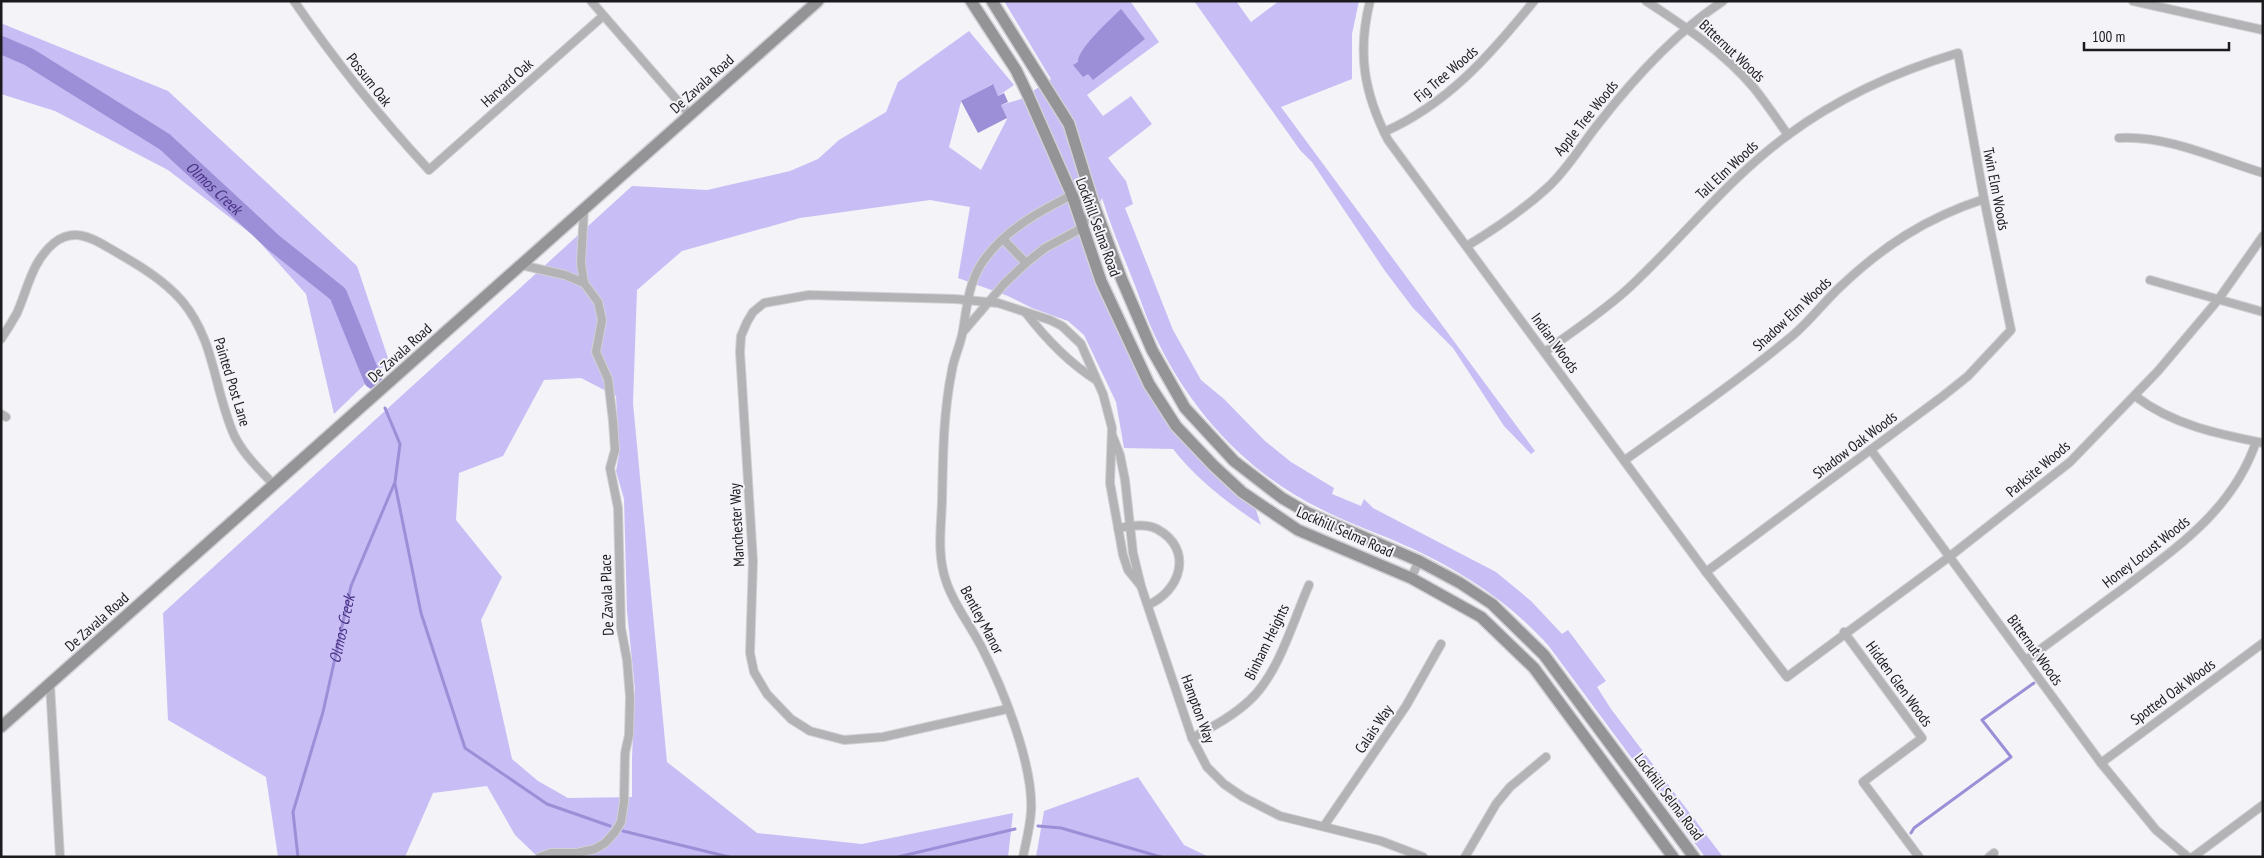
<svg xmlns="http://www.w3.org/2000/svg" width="2264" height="858" font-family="'PT Sans Narrow',sans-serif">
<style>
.green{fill:#c8bef5;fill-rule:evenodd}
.water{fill:#9d8fd7}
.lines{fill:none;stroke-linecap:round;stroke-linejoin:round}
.stream{stroke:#9d8fd7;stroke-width:3}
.river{stroke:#9d8fd7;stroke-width:18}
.street-casing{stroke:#d0d0d5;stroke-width:10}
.secondary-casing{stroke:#d0d0d5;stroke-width:14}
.street{stroke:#b3b3b5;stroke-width:8}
.secondary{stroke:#949497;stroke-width:11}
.labels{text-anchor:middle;stroke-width:4;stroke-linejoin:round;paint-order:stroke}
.street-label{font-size:15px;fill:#1b1b1d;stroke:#f3f3f8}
.water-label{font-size:16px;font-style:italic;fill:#493085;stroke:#f3f3f8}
</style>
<rect width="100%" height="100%" fill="#f3f3f8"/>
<g class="green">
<path d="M1004,1H1130L1159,42L1087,95L1103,116L1131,96L1152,124L1108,158L1126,181L1133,204L1125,208L1173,330L1201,380L1224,399L1265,441L1291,462L1334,488L1332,494L1361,506L1364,499L1373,508L1496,572L1531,601L1562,634L1568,630L1606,681L1597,687L1611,709L1723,857H1705L1548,645C1509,602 1463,572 1411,548C1381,534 1350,524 1321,509C1249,474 1193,414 1158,342C1148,323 1142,303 1134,283C1123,255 1111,227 1102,198L1081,242L1132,362L1156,404L1197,457L1255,507L1261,525C1229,504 1196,479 1173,449L1124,448L1116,402L1084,335L1068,321L1032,308L1008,296L958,278L970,207L930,200L800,218L682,251L637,290L633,403L667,762L757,833L862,844L1013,813L1008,857H538L515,835L487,786L433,793L405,857H278L266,777L168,720L163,613L632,186L707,190L790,171L818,159L839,140L886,112L898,82L969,31L1014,85L998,96L992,84L961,102L949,147L981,170L1007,119L1001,105L1021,99L1051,79ZM581,378L616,396L619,455L616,471L624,499L627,611L635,690L632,758V797L568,798L538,781L512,759L481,620L502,577L456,520L459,473L503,456L544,380Z"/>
<path d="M1194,1H1236L1251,22L1279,1H1359L1352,34V79L1281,107L1535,451L1531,454L1504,426L1453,348L1413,308L1385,271L1312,162L1300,150Z"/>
<path d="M1,21L3,24L168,91L357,266L389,361L334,414L306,294L254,236L168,170L55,111L1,94Z"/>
<path d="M1138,777L1184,845L1209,857H1036L1044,811Z"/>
</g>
<g class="water">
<path d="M1121,9L1145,39L1093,80L1088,74L1083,77L1073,65L1078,62C1077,49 1111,19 1121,9Z"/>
<path d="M993,84L998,96L1004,93L1008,102L1001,105L1007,118L978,133L961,101Z"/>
</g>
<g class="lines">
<g class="stream">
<path d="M395,484L421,613L465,748L547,804L610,826"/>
<path d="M1038,826L1061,828L1161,857"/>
<path d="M623,831L729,857"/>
<path d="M1911,833L1914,828L2011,757L1982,720L2034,683"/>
<path id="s1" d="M298,857L293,812L323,712L351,586L395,482L400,444L385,408"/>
<path d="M898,857L1015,829"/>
</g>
<path class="river" id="s2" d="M1,45L29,57L165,142L274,243L338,294L373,380"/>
<g class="street-casing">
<g id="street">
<path d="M294,1C335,61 380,117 429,170L603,16"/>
<path d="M591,1L690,115"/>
<path d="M1370,1C1357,53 1364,93 1388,140L1706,572L1787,677L1949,557L2070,462L2158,371L2218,300L2263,236"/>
<path d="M1646,1C1684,26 1724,52 1754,88C1766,103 1777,119 1788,135"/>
<path d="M2133,1L2263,30"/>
<path d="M1384,132C1448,104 1491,54 1534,1"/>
<path d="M2119,138C2167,135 2217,159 2263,173"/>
<path d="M1003,239L1026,263"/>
<path d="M1467,246C1495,229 1523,210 1547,188C1567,170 1582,144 1599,123C1634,78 1675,33 1723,1"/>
<path d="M521,265L565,275L584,283"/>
<path d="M2150,280L2263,312"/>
<path d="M1026,313C1046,339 1068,362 1096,380"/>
<path d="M963,332L1004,284L1026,263L1045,248L1082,228L1094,205L1072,195C1038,212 1001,232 980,266C968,287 967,307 963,330C961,344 954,357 952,370C943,414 943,458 942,502C941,529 937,555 946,581C954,606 972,627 983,650C1004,691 1034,767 1031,812C1030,827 1026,842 1023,857"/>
<path d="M1,339C7,330 12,322 17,313C28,288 32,261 54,243C73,228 91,237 109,248C135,263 162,278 182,301C215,340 214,390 234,435C243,454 260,470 274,485"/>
<path d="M1545,352C1574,330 1606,310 1632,285C1685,235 1729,178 1788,135C1838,98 1898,71 1958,53L1984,199L2011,330L1968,376L1943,396L1706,572"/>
<path d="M2135,396C2173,425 2218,434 2263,443"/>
<path d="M1,414L6,417"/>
<path d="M1113,437L1120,455L1125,480L1133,553L1141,586L1192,738L1207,767L1224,784L1243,797L1280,816L1381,841L1423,857"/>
<path d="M1871,450L2101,763L2156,830L2188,857"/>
<path d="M1625,460C1681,420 1739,380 1792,336C1809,322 1823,303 1840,287C1883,246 1926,218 1984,199"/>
<path d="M1118,528C1130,526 1146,523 1157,529C1194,549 1181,591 1148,605"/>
<path d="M1411,578L1419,561"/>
<path d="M1844,632L1922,738L1863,782L1919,857"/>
<path d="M2026,660C2059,636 2092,611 2125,587C2179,546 2233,509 2256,442"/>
<path d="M50,684L60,857"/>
<path d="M1007,709L883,737L844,740L810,731L791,719L767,694L754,672L750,653L753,561L740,352L741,336L747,322L753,312L764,303L809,295L955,299L998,303L1050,320L1062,326L1081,344L1103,394L1112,428L1110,483L1123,555L1128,570L1141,586"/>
<path d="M1192,738C1212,727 1233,716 1250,700C1279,673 1293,621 1309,585"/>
<path d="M2101,763L2263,643"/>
<path d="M1324,826L1406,706L1441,644"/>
<path d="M540,857L551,853H577L595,849L605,843L615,832L621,822L624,802L625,753L629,735L630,697L627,660L621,628L618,508L610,468L615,450L613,421L608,379L596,352L602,320L598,302L584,283L581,263L584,210"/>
<path d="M1465,857L1496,804L1510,787L1546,757"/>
<path d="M1989,857L1994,853"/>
<path d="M2193,857L2263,805"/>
</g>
</g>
<g class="secondary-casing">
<g id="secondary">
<path d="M971,1L1016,70L1028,95L1072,195L1101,281L1149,384L1176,426L1214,466L1242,492L1298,530L1411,578L1481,617L1534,668L1673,857"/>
<path d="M992,1L1069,124L1094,205L1122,280L1152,350L1185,408L1234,461L1282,498L1308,513L1419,561L1460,583L1492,604L1544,655L1694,857"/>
<path d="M1,727L818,1"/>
</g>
</g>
<use href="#street" class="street"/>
<use href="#secondary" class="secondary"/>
</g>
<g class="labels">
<g class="street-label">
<text transform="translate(1732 51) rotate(43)" y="5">Bitternut Woods</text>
<text transform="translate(1446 74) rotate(-40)" y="5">Fig Tree Woods</text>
<text transform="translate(369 80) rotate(52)" y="5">Possum Oak</text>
<text transform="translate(507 83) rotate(-42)" y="5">Harvard Oak</text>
<text transform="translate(702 84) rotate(-42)" y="5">De Zavala Road</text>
<text transform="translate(1586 118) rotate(-51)" y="5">Apple Tree Woods</text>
<text transform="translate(1727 170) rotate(-43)" y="5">Tall Elm Woods</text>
<text transform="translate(1996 189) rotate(79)" y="5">Twin Elm Woods</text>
<text transform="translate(1098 227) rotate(70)" y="5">Lockhill Selma Road</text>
<text transform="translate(1792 314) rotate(-43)" y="5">Shadow Elm Woods</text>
<text transform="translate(1555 343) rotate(54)" y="5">Indian Woods</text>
<text transform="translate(400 353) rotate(-42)" y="5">De Zavala Road</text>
<text transform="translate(232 382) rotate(73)" y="5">Painted Post Lane</text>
<text transform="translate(1855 445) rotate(-37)" y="5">Shadow Oak Woods</text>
<text transform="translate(2038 469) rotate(-40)" y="5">Parksite Woods</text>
<text transform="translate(737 525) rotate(-93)" y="5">Manchester Way</text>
<text transform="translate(1345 532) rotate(24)" y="5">Lockhill Selma Road</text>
<text transform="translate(2146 552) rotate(-38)" y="5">Honey Locust Woods</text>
<text transform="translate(607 595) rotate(-92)" y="5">De Zavala Place</text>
<text transform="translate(982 620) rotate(62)" y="5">Bentley Manor</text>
<text transform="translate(97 622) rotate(-42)" y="5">De Zavala Road</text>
<text transform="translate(1267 642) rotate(-64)" y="5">Binham Heights</text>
<text transform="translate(2035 650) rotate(54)" y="5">Bitternut Woods</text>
<text transform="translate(1899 684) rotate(54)" y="5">Hidden Glen Woods</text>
<text transform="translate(2173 692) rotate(-36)" y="5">Spotted Oak Woods</text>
<text transform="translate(1198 709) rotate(70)" y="5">Hampton Way</text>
<text transform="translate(1374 729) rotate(-56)" y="5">Calais Way</text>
<text transform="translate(1669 797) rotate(53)" y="5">Lockhill Selma Road</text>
</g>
<g class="water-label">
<text dy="6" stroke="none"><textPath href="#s2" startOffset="258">Olmos Creek</textPath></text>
<text dy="6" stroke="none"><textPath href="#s1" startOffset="235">Olmos Creek</textPath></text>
</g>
</g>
<rect width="2264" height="858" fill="none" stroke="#1b1b1d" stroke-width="5"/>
<path d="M2084 42v8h145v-8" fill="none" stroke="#1b1b1d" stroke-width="2.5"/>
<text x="2092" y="42" font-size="15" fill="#1b1b1d" stroke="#f3f3f8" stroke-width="4" paint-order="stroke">100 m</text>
</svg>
